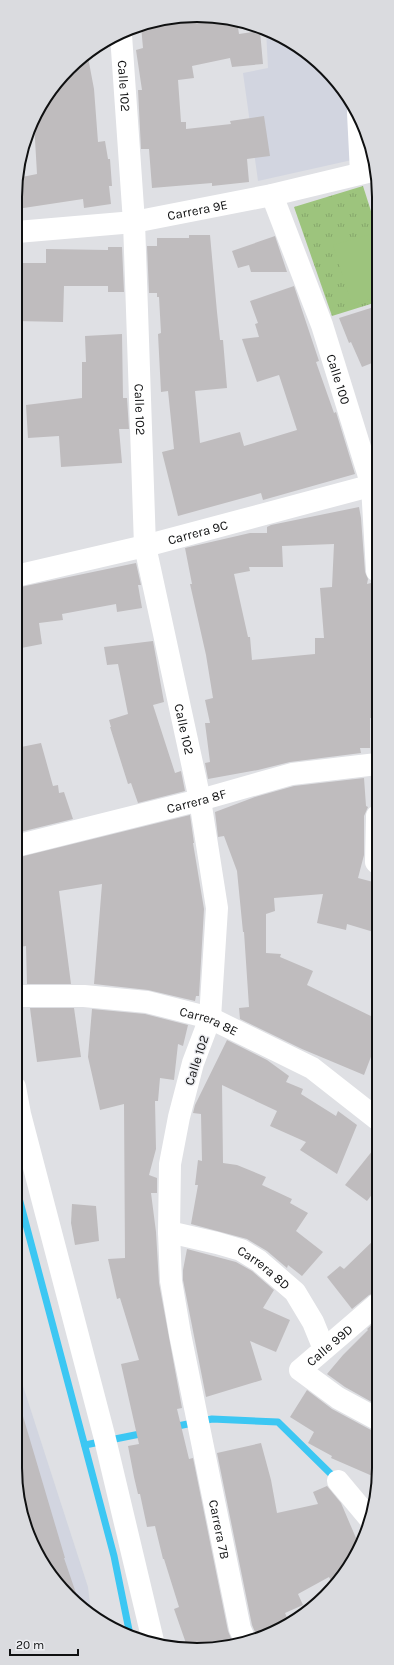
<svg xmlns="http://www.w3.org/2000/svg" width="394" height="1665" font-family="Karla,sans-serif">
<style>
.built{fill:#d2d5e0}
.park{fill:url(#park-tufts)}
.pitch{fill:#9dc47d}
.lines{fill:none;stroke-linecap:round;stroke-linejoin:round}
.stream{stroke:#3cc7f3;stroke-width:7}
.building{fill:#bfbcbe;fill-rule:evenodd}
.minor{stroke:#fff;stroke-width:22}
.labels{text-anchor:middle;stroke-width:3;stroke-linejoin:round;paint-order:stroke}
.street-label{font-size:13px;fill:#0f1011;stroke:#ecedf1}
.rim{fill:none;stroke:#0f1011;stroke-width:2}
</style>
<defs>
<pattern id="park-tufts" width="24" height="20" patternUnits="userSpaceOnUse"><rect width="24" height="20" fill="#9dc47d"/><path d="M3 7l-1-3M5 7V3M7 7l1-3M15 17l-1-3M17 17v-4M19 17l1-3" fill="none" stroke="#86a76b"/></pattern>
</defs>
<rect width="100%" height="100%" fill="#dfe0e4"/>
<g class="built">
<path d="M266,30L278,34L326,68L349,101L352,160L258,181L243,73L268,68Z"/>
<path d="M15,1361L88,1587L91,1612L60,1588L29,1537L15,1468Z"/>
</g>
<path class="park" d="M363,186L377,230V302L332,316L294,207Z"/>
<path class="pitch" d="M375,233L377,242V297L352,305L333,245Z"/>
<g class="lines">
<g class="stream">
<path d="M15,1183L114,1556L130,1635"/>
<path d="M173,1427L212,1419L278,1422L336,1479"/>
<path d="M85,1445L145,1433"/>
</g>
</g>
<g class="building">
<path d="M221,17L237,21L239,34L260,31L263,64L232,67L230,58L192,66L194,78L178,80L181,122H186V129L231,124L230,121L264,116L270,156L247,159L249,182L212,186V183L152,188L149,149H141L138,90H142L136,50L143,48L141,26L150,21Z"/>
<path d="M87,52L94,89L98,142L105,141L108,159H110L112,186H109L111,204L84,208L83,199L17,209V178L37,174L34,122L40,106Z"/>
<path d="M189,235H210L217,312L220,340H223L227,388L195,391L200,443L240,432L244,446L297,430L279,375L257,382L242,339L259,337L255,324L258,323L250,301L294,286L319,361L316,362L334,413L336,412L355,474L263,500L261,493L178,516L162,452L174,449L168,391L161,392L158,334L161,333L159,297H157V293H149L147,246H157V238H189Z"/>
<path d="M275,236L287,272H251L249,265L238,268L232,251Z"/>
<path d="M108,247H122L124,292H108V286H64L63,322L16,321V263H46V249L108,250Z"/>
<path d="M377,306V361L362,367L351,342L349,343L339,318Z"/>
<path d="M122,334L123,398H127L129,429H119L122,463L61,467L59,436L28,438L26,405L82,398V362H86L85,336Z"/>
<path d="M359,507L361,518L365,572L368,579L367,584L371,583L373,638H376L377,657V718H370V748H360L361,753L290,762L258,770L208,779L205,763L210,762L205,723H210L205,700L213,698L206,655L190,584H192L185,548L250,533H267V527L271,525ZM334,544L332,587L320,588L324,638H315V654L252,660L250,637H248L234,574L250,571L249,567H283L282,546Z"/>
<path d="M136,563L141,585H138L142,608L117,612L116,604L62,614L63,620L39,623L42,644L16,649V588Z"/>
<path d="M153,641L164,702L153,705L175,773L181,771L185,791L138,803L131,783L128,784L110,727H111L109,720L128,714L118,664L107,665L104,647Z"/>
<path d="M41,743L53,786L58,785L59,793L64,792L73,819L16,833V748Z"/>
<path d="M364,778L366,806L368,807L364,816V855L358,878L377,883V933L347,924L346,930L317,923L323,894L274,898L275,911L266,914V953L281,954L280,957L313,971L307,985L377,1019V1041L364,1075L302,1049L240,1019L239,1008L249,1007L244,932H243L237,871L224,836L218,837L215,812L255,797L294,786Z"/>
<path d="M190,815L194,843H193L204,909L199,996H196L195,1001L148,990L94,984L102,884L59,891L71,984H27L26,946L19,947L16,924V858Z"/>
<path d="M30,1008H74L81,1057L37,1062Z"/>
<path d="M92,1009L145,1014L188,1025L183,1046L178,1044L174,1080L160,1078L158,1101H155L156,1149L149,1175L157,1178V1193H151L156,1232L159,1283L182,1408L177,1409L189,1459L193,1458L228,1631L233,1643L188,1649L174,1609L179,1607L164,1559H163L155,1526L147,1527L140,1494H138L134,1477L128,1446L139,1444L121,1364L139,1360L120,1298L117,1299L108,1259L125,1258L124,1104L100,1110L88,1057Z"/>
<path d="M227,1040L267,1060L289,1076L286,1082L303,1089L301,1094L336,1116L338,1111L357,1125L337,1174L300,1150L306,1142L270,1126L277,1111L222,1085L223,1163L237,1165L266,1177L262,1185L292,1199L290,1203L308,1213L296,1231L323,1252L302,1276L288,1265L287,1268L267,1251L247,1239L191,1224L198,1185H195L198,1160L202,1161L201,1114L193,1113L195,1105Z"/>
<path d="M377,1145V1188L367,1201L345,1185Z"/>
<path d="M72,1204L96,1206L99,1241L75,1245L71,1223Z"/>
<path d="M377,1237V1292L369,1295L352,1309L327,1277L340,1266L344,1269Z"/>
<path d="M187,1249L236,1262L252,1271L274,1290L263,1308L290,1320L276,1352L250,1341L262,1380L206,1397L183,1280V1270Z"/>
<path d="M377,1320V1405L345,1387L327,1374L343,1355L368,1330L367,1329Z"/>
<path d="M307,1390L332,1409L371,1430L377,1431V1478L331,1458L332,1456L308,1443L314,1432L290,1417Z"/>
<path d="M20,1406L65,1558H64L79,1602L60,1588L29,1537L15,1468V1407Z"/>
<path d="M261,1443L271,1480L277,1513L318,1504L313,1492L327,1486L341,1503L359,1545L355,1559L333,1584L329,1577L298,1594L303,1605L285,1613L289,1622L258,1639L252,1625L217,1453Z"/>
</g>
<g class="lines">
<g class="minor">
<path id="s1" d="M121,35L134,222L145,546L200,800L217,908L210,1018L193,1063L179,1117L170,1164L169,1232L171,1281L180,1334L240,1629L246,1642"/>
<path d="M358,113L361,173"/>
<path id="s2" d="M272,195L322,325L372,486L377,571"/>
<path id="s3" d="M17,232L134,222L272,195L376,170"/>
<path id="s4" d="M16,576L145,546L377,484"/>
<path id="s5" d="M16,846L200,800L292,774L377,764"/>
<path d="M377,863L376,862L377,816"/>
<path id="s6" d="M16,996H84L147,1002L210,1018L312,1068L377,1119"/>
<path d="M15,1087L20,1114L104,1435L153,1641"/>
<path id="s7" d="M169,1232L217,1243L241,1250L259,1261L295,1292L313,1322L324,1349"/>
<path id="s8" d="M377,1419L338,1398L300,1370L377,1304"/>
<path d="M338,1481L369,1518"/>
</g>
</g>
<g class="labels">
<g class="street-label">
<text dy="5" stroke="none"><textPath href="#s1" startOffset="51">Calle 102</textPath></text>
<text dy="5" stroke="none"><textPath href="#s3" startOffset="182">Carrera 9E</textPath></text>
<text dy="5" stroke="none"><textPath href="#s2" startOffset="196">Calle 100</textPath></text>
<text dy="5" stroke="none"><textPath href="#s1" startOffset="375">Calle 102</textPath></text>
<text dy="5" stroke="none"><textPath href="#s4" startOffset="187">Carrera 9C</textPath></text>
<text dy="5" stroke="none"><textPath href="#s1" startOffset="699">Calle 102</textPath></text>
<text dy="5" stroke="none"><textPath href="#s5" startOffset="186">Carrera 8F</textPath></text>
<text dy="5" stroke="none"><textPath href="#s6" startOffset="196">Carrera 8E</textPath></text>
<text transform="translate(196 1060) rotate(-72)" y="5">Calle 102</text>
<text dy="5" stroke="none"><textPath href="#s7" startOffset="103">Carrera 8D</textPath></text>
<text dy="5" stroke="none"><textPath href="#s8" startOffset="130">Calle 99D</textPath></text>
<text dy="5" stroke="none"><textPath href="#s1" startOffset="1513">Carrera 7B</textPath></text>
</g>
</g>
<path d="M0 0H394V1665H0ZM197 22H197A175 175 0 0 1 372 197V1468A175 175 0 0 1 197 1643H197A175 175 0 0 1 22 1468V197A175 175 0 0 1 197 22Z" fill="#dadbdf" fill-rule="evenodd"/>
<path class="rim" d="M197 22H197A175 175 0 0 1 372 197V1468A175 175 0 0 1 197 1643H197A175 175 0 0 1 22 1468V197A175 175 0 0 1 197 22Z"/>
<path d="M10 1649v6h68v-6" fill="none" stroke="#0f1011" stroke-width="2"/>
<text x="16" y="1649" font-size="12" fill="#0f1011" stroke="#ecedf1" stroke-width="3" paint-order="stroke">20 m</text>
</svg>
